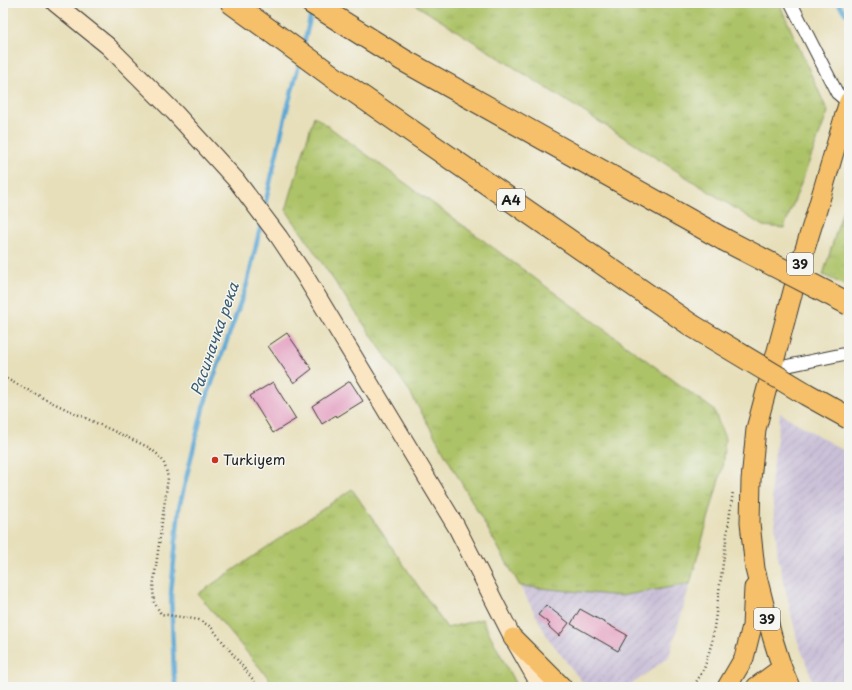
<svg xmlns="http://www.w3.org/2000/svg" width="852" height="690" font-family="'Playpen Sans',sans-serif">
<style>
.industrial{fill:url(#industrial-furrows)}
.grass{fill:url(#grass-tufts);stroke:#647042}
.lines{fill:none;stroke-linecap:round;stroke-linejoin:round}
.stream{stroke:#5ca7d4;stroke-width:4.5}
.building{fill:#e39dc0}
.street-casing{stroke:#3a3934;stroke-width:14}
.secondary-casing{stroke:#3a3934;stroke-width:19}
.primary-casing{stroke:#3a3934;stroke-width:21}
.highway-casing{stroke:#3a3934;stroke-width:24}
.path{stroke:#3a3934;stroke-width:2.5;stroke-dasharray:1 3;stroke-linecap:butt}
.street{stroke:#fff;stroke-width:12}
.secondary{stroke:#fbe6c4;stroke-width:17}
.primary{stroke:#f6c06b;stroke-width:19}
.highway{stroke:#f6c06b;stroke-width:22}
.highway-bridge-casing{stroke:#3a3934;stroke-width:24;stroke-linecap:butt}
.highway-bridge{stroke:#f6c06b;stroke-width:22}
.poi-dot{fill:#c8321e;stroke:#f6f6f2;stroke-width:1.5}
.labels{text-anchor:middle;stroke-width:3;stroke-linejoin:round;paint-order:stroke}
.shield{fill:#f6f6f2;stroke:#5d5d5c;stroke-width:1}
.shield-label{font-size:13px;font-weight:bold;fill:#1c1c1c}
.poi-label{font-size:14px;fill:#1c1c1c;stroke:#f6f6f2;text-anchor:start}
.water-label{font-size:15px;font-style:italic;fill:#395b6f;stroke:#f6f6f2}
</style>
<defs>
<pattern id="industrial-furrows" width="10" height="10" patternUnits="userSpaceOnUse"><rect width="10" height="10" fill="#c9bfd7"/><path d="M-1 1l2-2M0 10L10 0M9 11l2-2" fill="none" stroke="#aca4b8"/></pattern>
<pattern id="grass-tufts" width="24" height="20" patternUnits="userSpaceOnUse"><rect width="24" height="20" fill="#adc368"/><path d="M3 7l-1-3M5 7V3M7 7l1-3M15 17l-1-3M17 17v-4M19 17l1-3" fill="none" stroke="#94a75a"/></pattern>
</defs>
<rect width="100%" height="100%" fill="#f6f6f2"/>
<filter id="ink" filterUnits="userSpaceOnUse"><feTurbulence type="fractalNoise" baseFrequency=".025" numOctaves="2"/><feDisplacementMap in="SourceGraphic" scale="8" xChannelSelector="R" yChannelSelector="G"/><feConvolveMatrix kernelMatrix="1 2 1 2 8 2 1 2 1" color-interpolation-filters="sRGB"/></filter>
<filter id="wash" filterUnits="userSpaceOnUse"><feTurbulence type="fractalNoise" baseFrequency=".012" numOctaves="4" result="noise"/><feDisplacementMap in="SourceGraphic" scale="16" xChannelSelector="R" yChannelSelector="G"/><feGaussianBlur stdDeviation="0.9" result="paint"/><feColorMatrix in="noise" values="0 0 0 0 0 0 0 0 0 0 0 0 0 0 0 0 0 1.4 0 .05"/><feComposite in="paint" operator="in"/></filter>
<g filter="url(#wash)">
<rect width="100%" height="100%" fill="#e7dfba"/>
<g class="industrial">
<path d="M780,413L849,454V687H815L797,639L778,557L771,485Z"/>
<path d="M690,584L669,657L632,684L623,687H586L548,638L520,586L620,596Z"/>
</g>
<g class="grass">
<path d="M413,3H779L815,83L828,112L784,228L763,226Z"/>
<path d="M314,116L714,410L725,439L722,469L690,584L620,596L520,586L408,389L286,210Z"/>
<path d="M849,190V287L823,275Z"/>
<path d="M352,489L447,628L482,619L517,687H276L198,594Z"/>
</g>
<g class="lines">
<g class="stream">
<path d="M838,3L845,13L849,16"/>
<path d="M303,48L312,10"/>
<path d="M264,209L287,109L300,61"/>
<path d="M176,687L174,676L171,593L179,508L203,408L247,284L262,220"/>
</g>
</g>
<g id="blocks">
<g class="building">
<path d="M287,333L312,369L294,383L268,346Z"/>
<path d="M350,381L363,401L337,417L336,415L322,424L312,406Z"/>
<path d="M273,382L296,419L273,433L250,396Z"/>
<path d="M546,605L569,623L559,636L548,626L550,624L538,615Z"/>
<path d="M580,609L627,635L618,651L571,624Z"/>
</g>
</g>
</g>
<g filter="url(#ink)">
<use href="#blocks" fill-opacity="0" stroke="#3a3934" stroke-width="1"/>
<g class="lines">
<g class="street-casing">
<g id="street">
<path d="M791,3L837,93L843,98L849,100"/>
<path d="M772,369L849,353"/>
</g>
</g>
<g class="secondary-casing">
<path id="secondary" d="M55,3L108,46L175,113L236,180L279,237L305,276L456,526L513,638L541,687"/>
</g>
<g class="primary-casing">
<g id="primary">
<path d="M513,638L562,687"/>
<path d="M727,687L744,658L752,626L754,588"/>
<path d="M756,687L782,668"/>
<path d="M790,687L782,668L772,636L755,569L750,523L751,480L756,429L800,265L817,210L849,101"/>
</g>
</g>
<g class="highway-casing">
<g id="highway">
<path d="M232,3L332,76L691,325"/>
<path d="M312,3L403,60L723,239"/>
</g>
</g>
<g class="path">
<path d="M3,377L51,402L148,447C163,458 164,460 168,478L153,588L154,602L161,614L188,618L199,620L211,627L259,687"/>
<path d="M691,687L695,684L704,669L712,642L733,491"/>
</g>
<use href="#street" class="street"/>
<use href="#secondary" class="secondary"/>
<use href="#primary" class="primary"/>
<use href="#highway" class="highway"/>
<g class="highway-bridge-casing">
<g id="highway-bridge">
<path d="M723,239L849,304"/>
<path d="M691,325L806,394L849,418"/>
</g>
</g>
<use href="#highway-bridge" class="highway-bridge"/>
</g>
</g>
<circle class="poi-dot" cx="215" cy="460" r="4"/>
<g class="labels">
<g class="shield">
<rect x="497" y="189" width="28" height="22" rx="3"/>
<rect x="787" y="253" width="26" height="22" rx="3"/>
<rect x="754" y="608" width="26" height="22" rx="3"/>
</g>
<g class="shield-label">
<text x="511" y="205">A4</text>
<text x="800" y="269">39</text>
<text x="767" y="624">39</text>
</g>
<g class="poi-label">
<text x="223" y="465">Turkiyem</text>
</g>
<g class="water-label">
<text transform="translate(215 339) rotate(-71)" y="5">Расиначка река</text>
</g>
</g>
<rect width="852" height="690" fill="none" stroke="#f6f6f2" stroke-width="16"/>
</svg>
